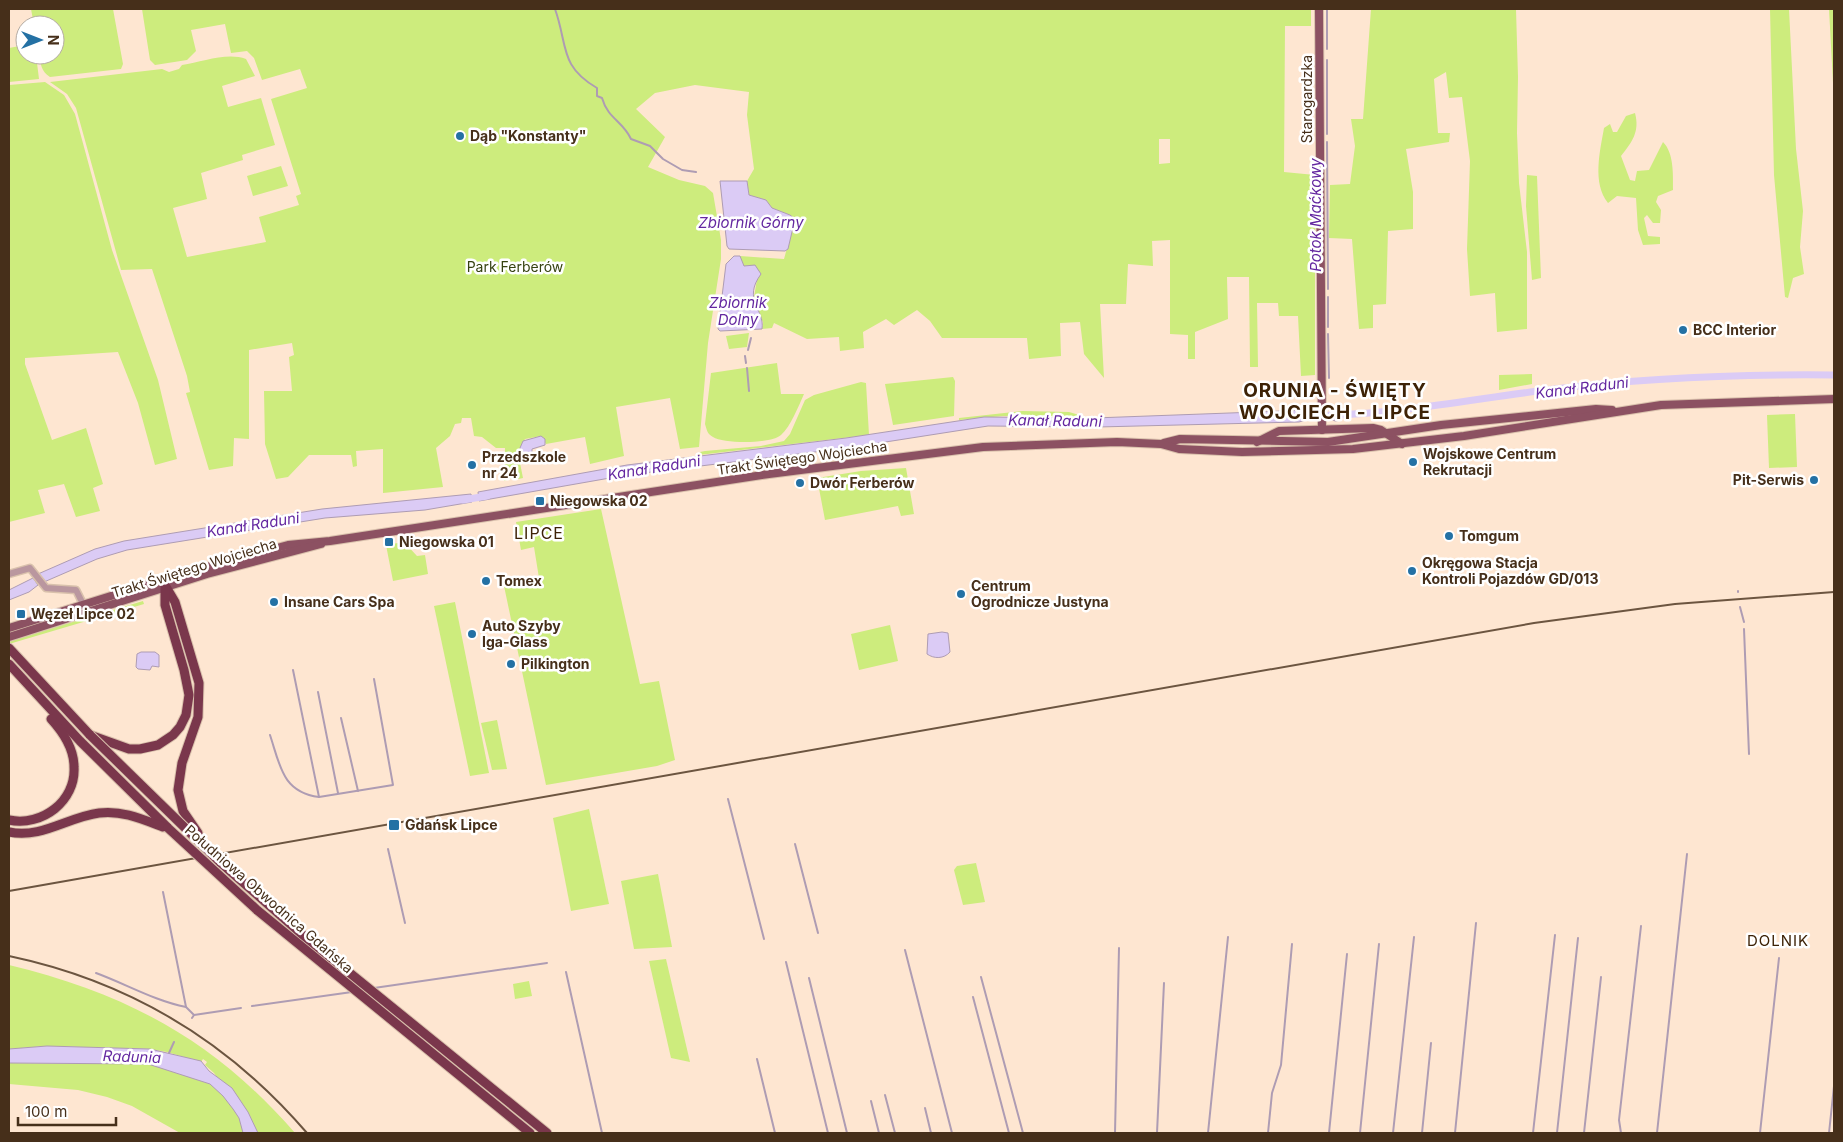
<svg xmlns="http://www.w3.org/2000/svg" width="1843" height="1142" font-family="Inter,sans-serif">
<style>
.green{fill:#cdec7d;fill-rule:evenodd}
.water{fill:#dbcbf5;stroke:#ae9cb3}
.lines{fill:none;stroke-linecap:round;stroke-linejoin:round}
.stream{stroke:#ae9cb3;stroke-width:2}
.canal{stroke:#dbcbf5;stroke-width:7}
.minor-casing{stroke:#d9c1ac;stroke-width:9}
.major-casing{stroke:#d9c1ac;stroke-width:10}
.highway-casing{stroke:#d9c1ac;stroke-width:11}
.minor{stroke:#ba979f;stroke-width:6}
.major{stroke:#8c5162;stroke-width:8}
.highway{stroke:#7a374c;stroke-width:9}
.rail{stroke:#6c5540;stroke-width:2}
.highway-bridge-casing{stroke:#d9c1ac;stroke-width:11;stroke-linecap:butt}
.highway-bridge{stroke:#7a374c;stroke-width:9}
.poi-dot{fill:#2471a4;stroke:#fff;stroke-width:2}
.labels{text-anchor:middle;stroke-width:5;stroke-linejoin:round;paint-order:stroke}
.street-label{font-size:14px;fill:#462f1a;stroke:#fff}
.poi-label{font-size:14px;font-weight:bold;fill:#462f1a;stroke:#fff;text-anchor:start}
.park-label{font-size:14px;fill:#364211;stroke:#fff}
.water-label{font-size:15px;font-style:italic;fill:#6427a0;stroke:#fff}
.neighbourhood-label{font-size:15px;letter-spacing:1px;fill:#3d2206;stroke:#fff}
.quarter-label{font-size:16px;letter-spacing:1px;fill:#3d2206;stroke:#fff}
.district-label{font-size:19px;font-weight:bold;letter-spacing:1px;fill:#3d2206;stroke:#fff}
</style>
<rect width="100%" height="100%" fill="#fee6d1"/>
<g class="green">
<path d="M31,9H113L123,64L121,69L50,77C41,71 41,65 39,55H55V25H34Z"/>
<path d="M142,9H1311V26H1285L1284,172L1315,175V375L1301,376L1298,316H1279L1278,303H1257L1258,367H1250L1249,277H1227L1228,319L1195,332V359H1188V335L1170,334V240L1152,241L1153,266L1128,264L1126,304H1100L1104,378L1084,354L1080,322L1060,323L1061,356L1029,359L1027,338H942L930,321L917,310L894,325L886,319L863,332L864,348L840,351L839,337L807,339L774,323L772,328L762,329L763,322L753,303L757,279L748,267L743,266L740,256L784,259L795,219L790,215L772,208L766,200L749,195L747,181L754,169L747,115L749,92L695,85L655,93L636,109L665,137L648,167L679,180L705,186L713,193L721,240V259L708,343L699,447L680,449L670,398L616,407L624,456L590,464L585,437L546,444L541,436L525,439L520,448L522,457L519,458L523,478L514,480L512,478L504,481L505,448H496L482,437L474,436L471,418H462L461,423L455,424L450,436L436,448L443,487L383,493V449L356,451L357,466L353,467L351,455H309L288,477L276,479L265,444L264,391H292L289,357L294,355L292,343L249,350V439L234,438L233,466L209,470L186,393L190,392L187,376L152,269L121,270L76,108L67,94L50,82L162,69L169,72L179,69L182,65C202,62 227,52 246,59L255,76L222,86L228,107L261,98L275,145L242,155L243,160L201,173L207,199L173,208L187,257L266,242L259,217L299,205L296,196L301,194L271,99L307,88L300,69L262,80L254,58L247,51L231,53L225,24L191,30L196,51L187,60L155,65L150,60ZM1159,139H1170V163L1159,164Z"/>
<path d="M1371,9H1516L1518,77L1517,133L1519,183L1527,252V329L1497,332L1495,293L1470,296L1467,249L1470,161L1462,97L1449,98L1446,72L1434,79L1438,133H1450L1449,142L1406,149L1413,192V229L1388,231L1386,304L1373,305V328L1359,329L1352,239L1329,238L1330,185L1350,184L1355,146L1351,119H1363Z"/>
<path d="M1770,9H1789L1796,149L1803,211L1800,247L1804,274L1793,278L1788,298L1785,297L1774,175Z"/>
<path d="M1829,9H1834L1833,83Z"/>
<path d="M25,45V55H36L39,79L9,82V48Z"/>
<path d="M45,82L64,95L75,114L112,250L158,380L177,459L155,465L138,403L118,352L25,358V364L52,440L86,428L103,484L93,488L100,511L76,517L64,484L38,490L45,513L9,522V85Z"/>
<path d="M1635,113C1640,132 1632,142 1621,156L1630,180L1635,181L1637,171L1649,170L1663,142C1674,153 1673,174 1673,190L1658,196L1656,202L1661,210L1660,223H1653L1647,215L1644,218L1648,236L1660,237V244L1643,245L1638,230L1636,198L1617,196L1608,203C1592,183 1600,151 1604,128L1610,124L1613,132H1617L1626,116Z"/>
<path d="M281,166L288,186L253,196L247,176Z"/>
<path d="M1527,175L1537,176L1541,278L1532,280L1526,206Z"/>
<path d="M749,333L747,347L729,349L726,336Z"/>
<path d="M777,363L781,394H804C798,407 791,426 781,435C771,444 724,444 713,437C707,434 707,430 705,424L711,373Z"/>
<path d="M1532,374V384L1499,390V375Z"/>
<path d="M953,377L955,381L954,416L893,425L885,384Z"/>
<path d="M861,382L866,383L869,435L699,455L700,452L705,451L761,446L784,441L790,434L805,400L814,395Z"/>
<path d="M1022,411L1069,412L1086,417L1003,416L959,420V418Z"/>
<path d="M1795,414L1797,467L1769,468L1767,415Z"/>
<path d="M906,468L914,514L901,516L898,506L825,520L817,478L861,471Z"/>
<path d="M601,509L640,684L659,681L675,760L657,766L546,785L504,586L539,578L534,547L521,550L516,522Z"/>
<path d="M404,542L417,556L425,555L428,574L393,581L386,545Z"/>
<path d="M143,601L144,604L9,644V641Z"/>
<path d="M455,602L489,773L470,776L434,606Z"/>
<path d="M890,625L898,661L859,670L851,634Z"/>
<path d="M497,720L507,769L492,770L481,723Z"/>
<path d="M589,809L609,904L571,911L553,818Z"/>
<path d="M976,863L985,902L963,905L954,870L957,866Z"/>
<path d="M658,874L672,947L634,949L621,881Z"/>
<path d="M666,959L690,1062L671,1058L649,961Z"/>
<path d="M9,965C128,994 214,1040 295,1133H257L214,1073L205,1065L207,1062L203,1059L201,1062L167,1052L150,1049L47,1046L9,1049Z"/>
<path d="M529,981L532,996L515,999L513,984Z"/>
<path d="M131,1060L170,1063L225,1092L247,1133H180L132,1106L107,1097L78,1090L9,1084V1063L113,1064Z"/>
</g>
<g class="water">
<path d="M720,181H747L749,195L766,200L772,208L790,215L795,219L788,249L785,251L729,249L727,246Z"/>
<path d="M734,256H740L744,266L755,265L761,274C742,300 765,309 762,329L720,331L718,329L726,264Z"/>
<circle cx="1336" cy="415" r="6"/>
<path d="M1311,410L1310,419L1299,422L1098,427L988,426L847,448L627,475L479,501L478,492L627,465L846,438L984,417L1094,418Z"/>
<path d="M541,436L545,439V445L532,449V458L522,457L520,448L523,441Z"/>
<path d="M471,494L472,502L425,510L325,518L127,550L97,559L44,582L38,574L95,549L124,541L322,509Z"/>
<path d="M33,578L38,585L29,592L9,600V590Z"/>
<path d="M942,632L948,633L950,652C944,659 934,659 927,654L928,634Z"/>
<path d="M141,652H155L159,655V667L152,666L150,670L138,669L136,667L137,654Z"/>
<path d="M47,1046L150,1049L201,1061L209,1071L232,1088L248,1112L258,1133H243L239,1118L233,1109L223,1096L210,1084L148,1064L9,1063V1049Z"/>
</g>
<g class="lines">
<g class="stream">
<path d="M555,9C568,45 559,66 597,88V96L602,98C608,119 623,121 631,139L650,146L663,159L682,170L696,172"/>
<path d="M1327,49V9"/>
<path d="M1327,60V134"/>
<path d="M1327,142L1328,289"/>
<path d="M1328,297V327"/>
<path d="M1328,334L1329,378"/>
<path d="M748,350L751,338"/>
<path d="M745,356L746,363"/>
<path d="M747,368L749,391"/>
<path d="M1738,591V592"/>
<path d="M1740,607L1744,622"/>
<path d="M1744,629L1749,754"/>
<path d="M293,670L319,797"/>
<path d="M318,692L338,793"/>
<path d="M341,718L358,791"/>
<path d="M270,735C280,765 282,792 319,797L393,785L374,679"/>
<path d="M728,799L764,939"/>
<path d="M795,844L818,933"/>
<path d="M388,849L405,923"/>
<path d="M163,892L186,1007L194,1015L192,1018"/>
<path d="M905,950L952,1133"/>
<path d="M786,962L828,1133"/>
<path d="M566,972L602,1133"/>
<path d="M96,973C126,984 155,1001 186,1007"/>
<path d="M981,977L1023,1133"/>
<path d="M809,978L847,1133"/>
<path d="M374,988L547,963"/>
<path d="M973,997L1009,1133"/>
<path d="M252,1006L352,992"/>
<path d="M194,1015L241,1008"/>
<path d="M169,1053L174,1042"/>
<path d="M757,1059L775,1133"/>
<path d="M885,1095L895,1133"/>
<path d="M871,1101L879,1133"/>
<path d="M925,1108L931,1133"/>
<path d="M1115,1133L1119,948"/>
<path d="M1157,1133L1164,983"/>
<path d="M1208,1133L1228,937"/>
<path d="M1268,1133L1272,1093L1281,1065L1292,944"/>
<path d="M1329,1133L1347,954"/>
<path d="M1360,1133L1379,944"/>
<path d="M1393,1133L1414,937"/>
<path d="M1422,1133L1431,1043"/>
<path d="M1455,1133L1476,923"/>
<path d="M1533,1133L1555,935"/>
<path d="M1557,1133L1578,938"/>
<path d="M1584,1133L1601,977"/>
<path d="M1621,1133L1619,1120L1641,926"/>
<path d="M1657,1133L1687,854"/>
<path d="M1760,1133L1779,958"/>
<path d="M1829,1133L1834,1086"/>
</g>
<g class="canal">
<path d="M1330,415C1403,413 1474,399 1546,390C1641,378 1738,374 1834,375"/>
<path d="M463,500L487,496"/>
</g>
<g class="minor-casing">
<path id="minor" d="M9,574L30,568L46,588L76,590L83,604"/>
</g>
<g class="major-casing">
<g id="major">
<path d="M1319,9L1322,430"/>
<path d="M1257,442L1279,431L1373,428L1381,430L1402,444"/>
<path d="M1164,443L1180,439L1328,442L1441,425L1596,409L1612,410"/>
<path d="M9,628L181,574L288,545L330,541L769,474L983,447L1117,442L1161,444L1179,449L1242,452L1353,449L1464,436L1661,405L1834,399"/>
<path d="M9,637L207,574L321,544"/>
</g>
</g>
<g class="highway-casing">
<g id="highway">
<path d="M162,580L175,602L199,683L198,717L182,763L178,790L183,811L198,833"/>
<path d="M9,648L90,735L129,749H140L158,745L173,735L180,727L186,715L189,695L184,670L165,605V588"/>
<path d="M9,664L80,741L168,828"/>
<path d="M9,820C42,827 76,801 74,767C74,748 63,732 51,719"/>
<path d="M9,832C41,839 68,817 99,813C122,810 142,819 163,827"/>
<path d="M220,862L303,935L547,1133"/>
<path d="M257,910L530,1133"/>
</g>
</g>
<use href="#minor" class="minor"/>
<use href="#major" class="major"/>
<use href="#highway" class="highway"/>
<g class="rail">
<path d="M9,891L1534,623L1675,604L1834,592"/>
<path d="M9,956C128,981 228,1041 307,1133"/>
</g>
<g class="highway-bridge-casing">
<g id="highway-bridge">
<path d="M90,735L220,862"/>
<path d="M168,828L257,910"/>
</g>
</g>
<use href="#highway-bridge" class="highway-bridge"/>
</g>
<g class="poi-dot">
<circle cx="460" cy="136" r="5"/>
<circle cx="1683" cy="330" r="5"/>
<circle cx="1413" cy="462" r="5"/>
<circle cx="472" cy="465" r="5"/>
<circle cx="1814" cy="480" r="5"/>
<circle cx="800" cy="483" r="5"/>
<rect x="535" y="496" width="10" height="10" rx="2.5"/>
<circle cx="1449" cy="536" r="5"/>
<rect x="384" y="537" width="10" height="10" rx="2.5"/>
<circle cx="1412" cy="571" r="5"/>
<circle cx="486" cy="581" r="5"/>
<circle cx="961" cy="594" r="5"/>
<circle cx="274" cy="602" r="5"/>
<rect x="16" y="609" width="10" height="10" rx="2.5"/>
<circle cx="472" cy="634" r="5"/>
<circle cx="511" cy="664" r="5"/>
<rect x="388" y="819" width="12" height="12" rx="2.5"/>
</g>
<g class="labels">
<g class="street-label">
<text transform="translate(1307 99) rotate(-90)" y="5">Starogardzka</text>
<text transform="translate(802 458) rotate(-8)" y="5">Trakt Świętego Wojciecha</text>
<text transform="translate(194 568) rotate(-17)" y="5">Trakt Świętego Wojciecha</text>
<text transform="translate(269 899) rotate(41)" y="5">Południowa Obwodnica Gdańska</text>
</g>
<g class="poi-label">
<text x="470" y="141">Dąb "Konstanty"</text>
<text x="1693" y="335">BCC Interior</text>
<text x="1423" y="459">Wojskowe Centrum<tspan x="1423" dy="16">Rekrutacji</tspan></text>
<text x="482" y="462">Przedszkole<tspan x="482" dy="16">nr 24</tspan></text>
<text x="1804" y="485" text-anchor="end">Pit-Serwis</text>
<text x="810" y="488">Dwór Ferberów</text>
<text x="550" y="506">Niegowska 02</text>
<text x="1459" y="541">Tomgum</text>
<text x="399" y="547">Niegowska 01</text>
<text x="1422" y="568">Okręgowa Stacja<tspan x="1422" dy="16">Kontroli Pojazdów GD/013</tspan></text>
<text x="496" y="586">Tomex</text>
<text x="971" y="591">Centrum<tspan x="971" dy="16">Ogrodnicze Justyna</tspan></text>
<text x="284" y="607">Insane Cars Spa</text>
<text x="31" y="619">Węzeł Lipce 02</text>
<text x="482" y="631">Auto Szyby<tspan x="482" dy="16">Iga-Glass</tspan></text>
<text x="521" y="669">Pilkington</text>
<text x="405" y="830">Gdańsk Lipce</text>
</g>
<g class="park-label">
<text x="515" y="272">Park Ferberów</text>
</g>
<g class="water-label">
<text transform="translate(1316 215) rotate(-90)" y="5">Potok Maćkowy</text>
<text x="751" y="228">Zbiornik Górny</text>
<text x="738" y="308">Zbiornik<tspan x="738" dy="17">Dolny</tspan></text>
<text transform="translate(1582 388) rotate(-7)" y="5">Kanał Raduni</text>
<text transform="translate(1055 421) rotate(1)" y="5">Kanał Raduni</text>
<text transform="translate(654 468) rotate(-9)" y="5">Kanał Raduni</text>
<text transform="translate(253 525) rotate(-9)" y="5">Kanał Raduni</text>
<text transform="translate(132 1057) rotate(2)" y="5">Radunia</text>
</g>
<g class="neighbourhood-label">
<text x="1778" y="946">DOLNIK</text>
</g>
<g class="quarter-label">
<text x="539" y="539">LIPCE</text>
</g>
<g class="district-label">
<text x="1335" y="397">ORUNIA - ŚWIĘTY<tspan x="1335" dy="22">WOJCIECH - LIPCE</tspan></text>
</g>
</g>
<rect width="1843" height="1142" fill="none" stroke="#462f1a" stroke-width="20"/>
<g transform="translate(40 40) rotate(90)"><circle r="24" fill="#ffffff" stroke="#b5aca3"/>
<path d="M0-4L9 19L0 12L-9 19Z" fill="#2471a4"/>
<text y="-8" font-size="14" font-weight="bold" text-anchor="middle" fill="#462f1a">N</text>
</g>
<path d="M18 1117v8h98v-8" fill="none" stroke="#462f1a" stroke-width="2.5"/>
<text x="25" y="1117" font-size="15" fill="#462f1a" stroke="#ffffff" stroke-width="4" paint-order="stroke">100 m</text>
</svg>
